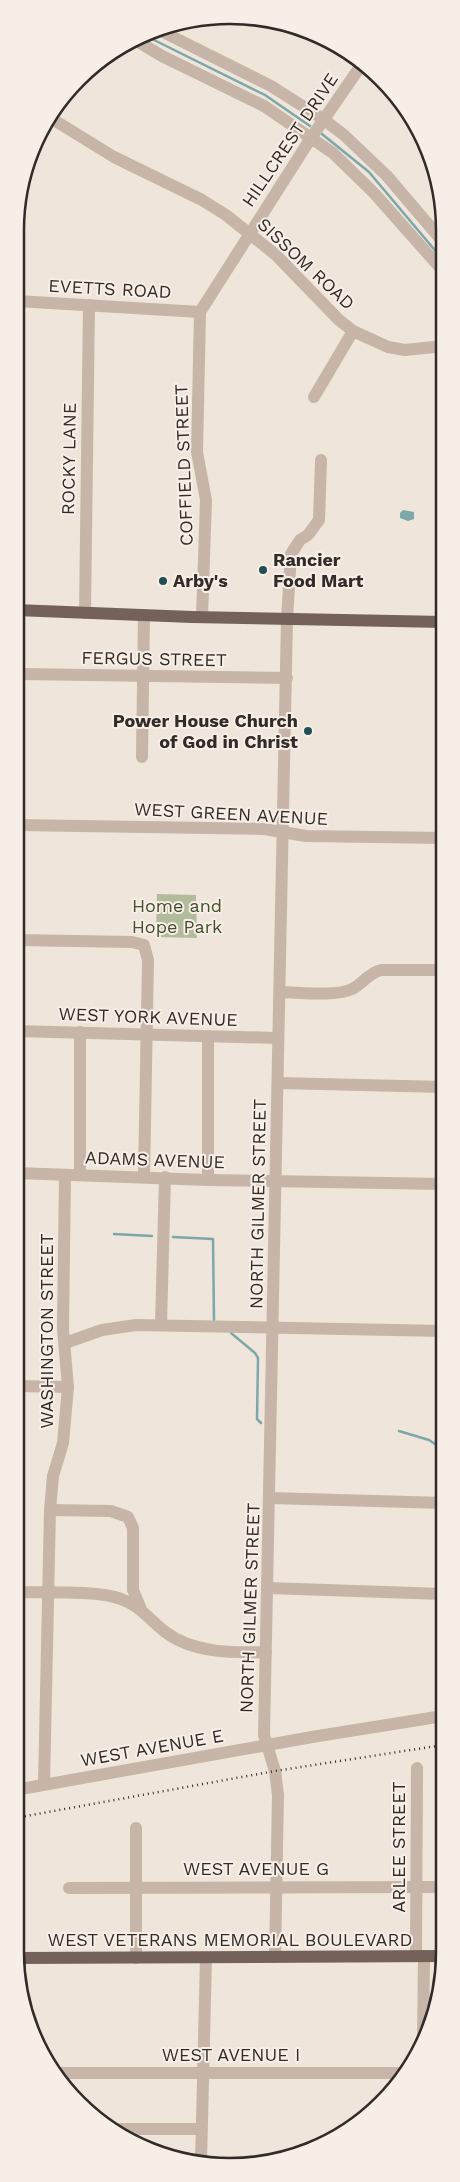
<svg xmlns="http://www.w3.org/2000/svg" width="460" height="2182" font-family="'Work Sans',sans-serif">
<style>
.green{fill:#b2bc9c}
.water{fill:#7da8a9}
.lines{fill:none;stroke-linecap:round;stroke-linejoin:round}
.stream{stroke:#7da8a9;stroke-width:2.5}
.minor{stroke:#c6b5a8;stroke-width:12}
.major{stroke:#74625a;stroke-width:12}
.rail{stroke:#332b27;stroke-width:2.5;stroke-dasharray:1 4;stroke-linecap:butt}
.poi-dot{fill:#214e51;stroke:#f7efe7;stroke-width:2}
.labels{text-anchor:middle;stroke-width:4;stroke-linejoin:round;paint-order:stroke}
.street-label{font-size:18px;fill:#332b27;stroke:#f7efe7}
.poi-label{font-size:18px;font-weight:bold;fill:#332b27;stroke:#f7efe7;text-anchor:start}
.park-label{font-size:18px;fill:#434f2e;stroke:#f7efe7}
.rim{fill:none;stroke:#332b27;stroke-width:2.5}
</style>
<rect width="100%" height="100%" fill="#efe5db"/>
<path class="green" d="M157,894L196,895L197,938L156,937Z"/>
<path class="water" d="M403,510L414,512V519L408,521L400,518V513Z"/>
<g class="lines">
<g class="stream">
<path d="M146,36L265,95L310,126"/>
<path d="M322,134L369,172L444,261"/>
<path d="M114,1234L152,1236"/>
<path d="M173,1237L213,1239L214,1320"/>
<path d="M231,1333L255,1353L258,1358L257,1419L261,1423"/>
<path d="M399,1431L429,1440L444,1450"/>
</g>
<g class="minor">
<path d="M159,30L271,86L323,119L344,135L387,176L444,243"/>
<path d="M137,41L162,56L264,106L333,153L374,193L444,272"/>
<path d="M49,117L114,157L202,200L226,215L276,255L339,320L353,331L388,347L405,350L444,346"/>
<path d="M17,301L200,312"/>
<path d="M200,312L197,452L206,500L202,617"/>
<path d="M200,312L311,138L362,64"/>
<path d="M314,397L353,331"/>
<path d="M85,613L89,305"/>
<path d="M21,674L287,678"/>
<path d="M142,757L144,615"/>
<path d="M16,825L264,829L306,836L444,838"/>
<path d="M16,940L132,942L144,945L148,960L144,1177"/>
<path d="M280,992C298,992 336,997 352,989C363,984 368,973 381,970H444"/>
<path d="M16,1031L278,1038"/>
<path d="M278,1083L444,1087"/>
<path d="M16,1173L208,1180L444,1184"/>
<path d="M16,1173L18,1031"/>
<path d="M80,1175V1032"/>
<path d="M208,1180V1036"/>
<path d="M161,1324L165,1177"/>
<path d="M65,1343L102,1330L136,1325L444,1331"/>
<path d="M16,1386L68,1387"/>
<path d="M270,1498L444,1503"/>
<path d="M50,1510L111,1511L128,1517L133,1528V1590L141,1609"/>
<path d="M268,1588L443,1594"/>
<path d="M15,1592C44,1593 96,1590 121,1599C139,1605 149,1619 164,1631C192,1653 231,1653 266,1652"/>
<path d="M44,1784L50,1510L53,1476L63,1443L68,1387L63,1329L65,1175"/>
<path d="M15,1790L312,1737L443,1716"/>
<path d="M69,1888L443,1887"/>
<path d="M416,1956L417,1768"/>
<path d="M275,1957L278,1795L275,1771L264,1735L287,619L291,554L300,540L308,535L319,520L321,460"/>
<path d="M136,1958V1828"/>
<path d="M423,2041L424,1956"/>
<path d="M57,2073H405"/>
<path d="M113,2129H201"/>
<path d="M201,2162L206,1958"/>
</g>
<g class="major">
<path d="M16,610L192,617L444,622"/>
<path d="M16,1958L443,1956"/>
</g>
<path class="rail" d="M15,1818L275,1771L443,1745"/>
</g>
<g class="poi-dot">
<circle cx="263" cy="570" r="5"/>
<circle cx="163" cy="581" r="5"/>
<circle cx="308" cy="731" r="5"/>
</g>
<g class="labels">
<g class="street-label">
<text transform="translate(290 140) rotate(-56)" y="6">HILLCREST DRIVE</text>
<text transform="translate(306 264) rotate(43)" y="6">SISSOM ROAD</text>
<text transform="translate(110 289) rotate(3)" y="6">EVETTS ROAD</text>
<text transform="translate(69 459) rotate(-89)" y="6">ROCKY LANE</text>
<text transform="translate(184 465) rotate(-92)" y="6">COFFIELD STREET</text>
<text transform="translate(154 659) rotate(1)" y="6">FERGUS STREET</text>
<text transform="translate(231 814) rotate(3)" y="6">WEST GREEN AVENUE</text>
<text transform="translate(148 1017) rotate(2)" y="6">WEST YORK AVENUE</text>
<text transform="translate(155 1160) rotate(2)" y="6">ADAMS AVENUE</text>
<text transform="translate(258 1204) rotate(-89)" y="6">NORTH GILMER STREET</text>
<text transform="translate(47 1331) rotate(-90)" y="6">WASHINGTON STREET</text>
<text transform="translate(250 1608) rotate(-88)" y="6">NORTH GILMER STREET</text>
<text transform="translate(152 1748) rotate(-10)" y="6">WEST AVENUE E</text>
<text transform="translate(399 1847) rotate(-90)" y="6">ARLEE STREET</text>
<text x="256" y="1875">WEST AVENUE G</text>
<text x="230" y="1946">WEST VETERANS MEMORIAL BOULEVARD</text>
<text x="231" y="2061">WEST AVENUE I</text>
</g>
<g class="poi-label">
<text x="273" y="566">Rancier<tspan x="273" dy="21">Food Mart</tspan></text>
<text x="173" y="587">Arby's</text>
<text x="298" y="727" text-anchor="end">Power House Church<tspan x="298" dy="21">of God in Christ</tspan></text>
</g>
<g class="park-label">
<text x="177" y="912">Home and<tspan x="177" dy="21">Hope Park</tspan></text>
</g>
</g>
<path d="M0 0H460V2182H0ZM230 24H230A206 206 0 0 1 436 230V1952A206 206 0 0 1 230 2158H230A206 206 0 0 1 24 1952V230A206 206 0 0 1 230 24Z" fill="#f7efe7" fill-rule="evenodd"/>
<path class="rim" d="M230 24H230A206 206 0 0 1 436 230V1952A206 206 0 0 1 230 2158H230A206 206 0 0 1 24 1952V230A206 206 0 0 1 230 24Z"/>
</svg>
